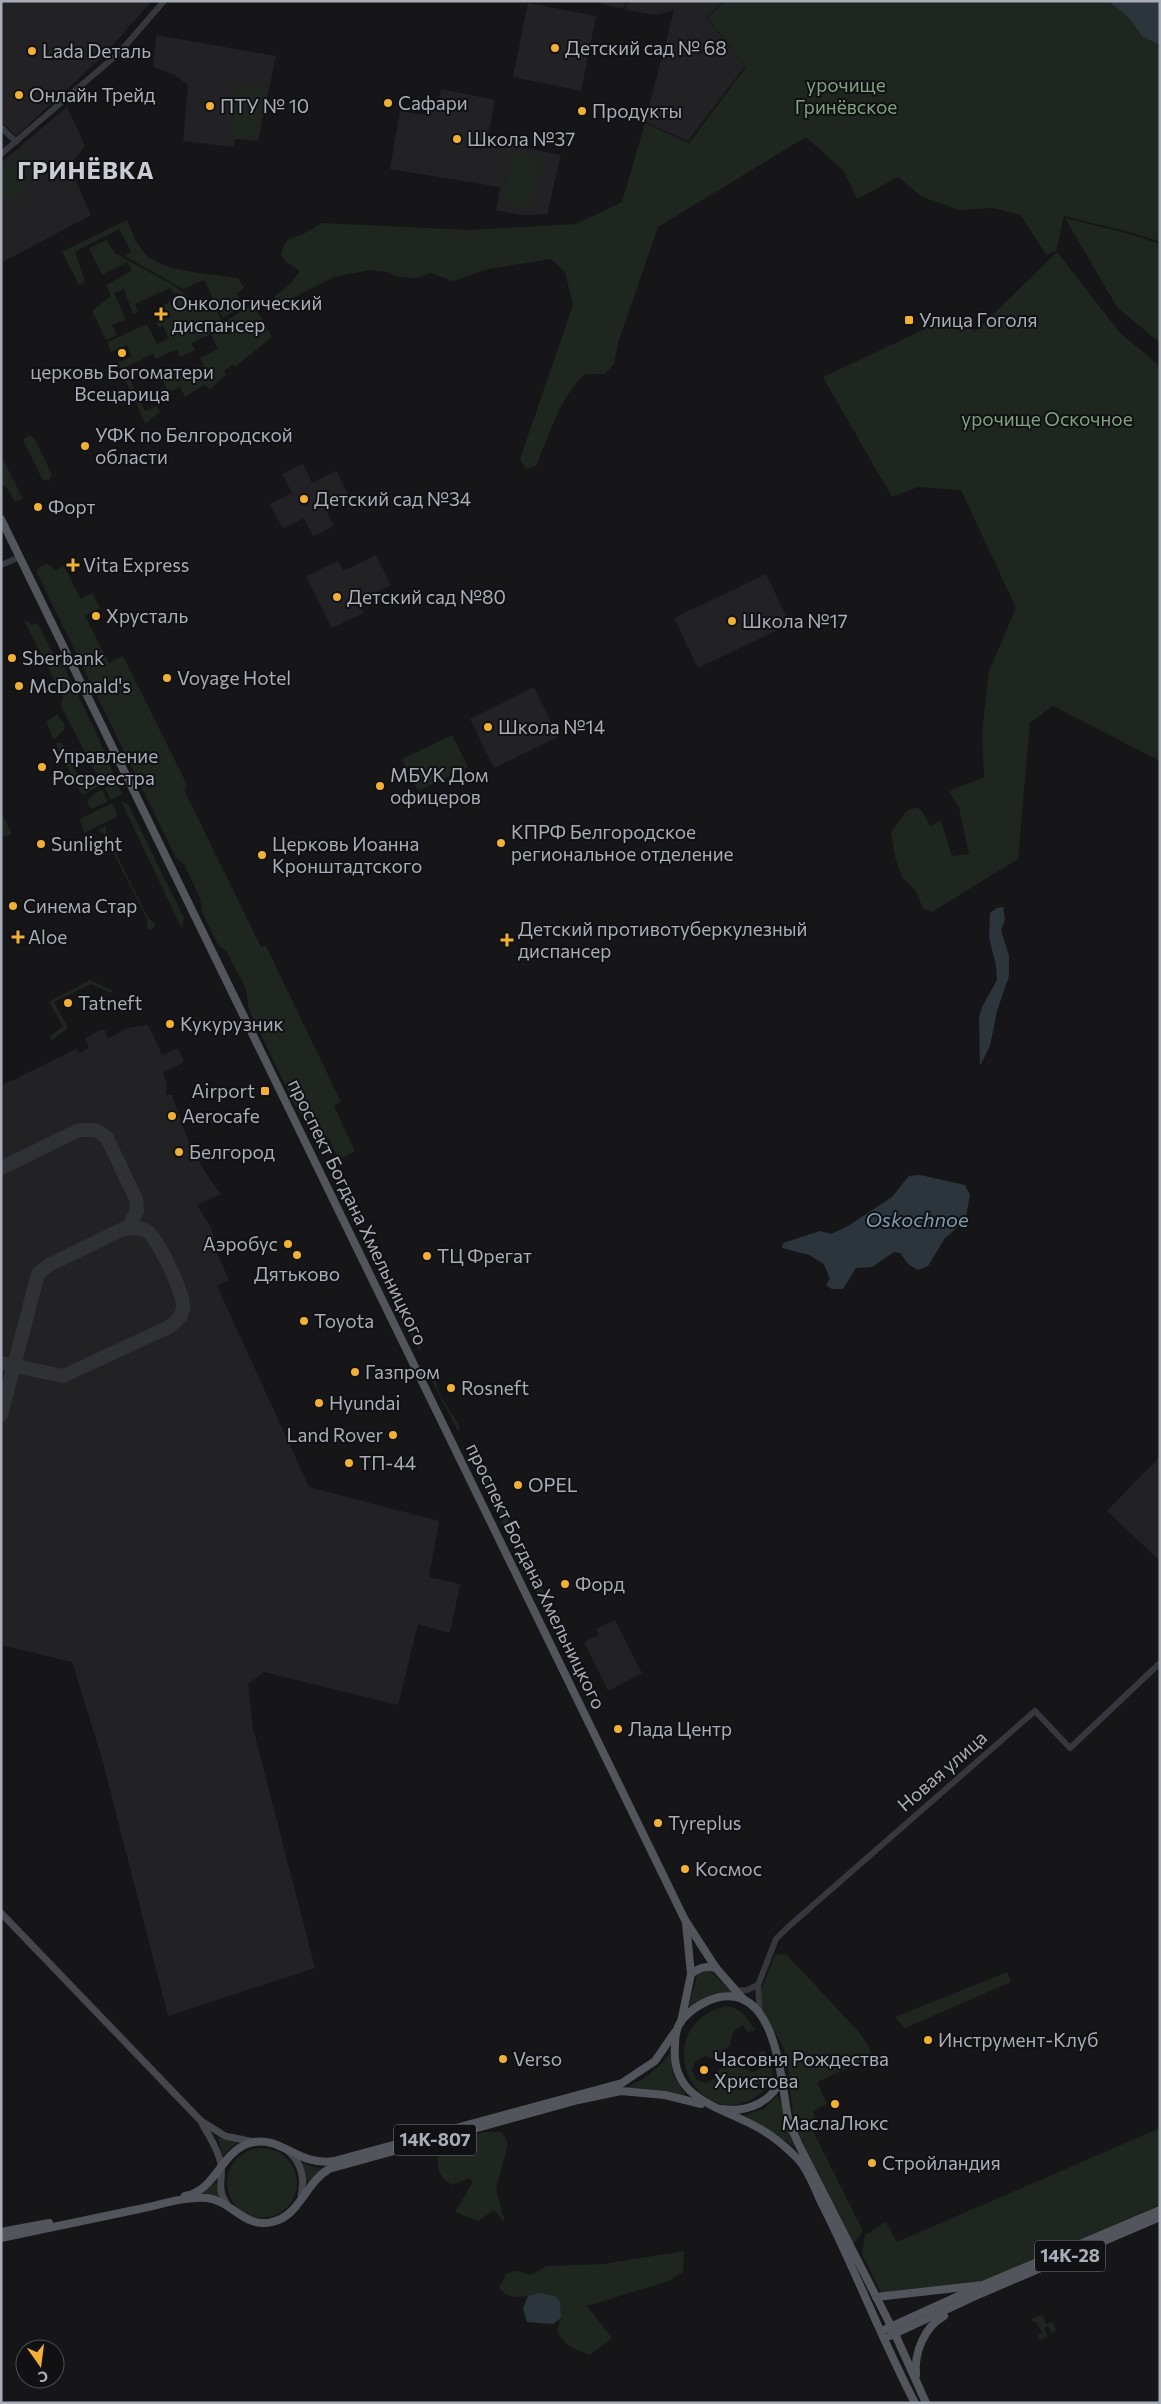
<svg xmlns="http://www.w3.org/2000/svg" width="1161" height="2404" font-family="Commissioner,sans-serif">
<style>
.built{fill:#222225}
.green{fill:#1e261f}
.water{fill:#2c353c}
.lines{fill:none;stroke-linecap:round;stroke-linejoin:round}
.taxiway{stroke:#303135;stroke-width:14}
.tertiary{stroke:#37383d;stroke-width:6}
.secondary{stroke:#45474d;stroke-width:7}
.primary{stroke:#53555c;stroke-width:8}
.poi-dot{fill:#f2b134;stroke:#111113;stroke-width:2}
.labels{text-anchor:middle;stroke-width:4;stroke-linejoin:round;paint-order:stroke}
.shield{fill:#111113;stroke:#7b7e86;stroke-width:1}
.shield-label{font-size:18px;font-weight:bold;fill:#a8adb8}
.poi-label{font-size:19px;fill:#a8adb8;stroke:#111113;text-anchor:start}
.park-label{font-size:19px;fill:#7fa381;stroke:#111113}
.street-label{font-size:19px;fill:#a8adb8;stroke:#111113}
.water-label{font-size:20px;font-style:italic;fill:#7f9bb3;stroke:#111113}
.district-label{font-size:24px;font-weight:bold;letter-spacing:1px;fill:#c9ccd4;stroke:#111113}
</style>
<rect width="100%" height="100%" fill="#161618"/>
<g class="built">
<path d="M1,1H152L101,58L16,136L1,121Z"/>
<path d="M590,1H626L624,9Z"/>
<path d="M627,1H724L706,17L745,66L688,141L645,122L674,10L657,15L626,10Z"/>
<path d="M528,3L596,16L581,91L513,77Z"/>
<path d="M156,35L276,56L258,141L235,139L234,147L183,141L188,85L173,74L153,67Z"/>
<path d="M441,89L495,100L488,135L495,142L561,155L547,214L521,215L496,210L500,187L390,169L400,111L426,115L428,107L437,109Z"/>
<path d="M67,107L85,146L69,166L91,215L1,263V163Z"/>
<path d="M303,464L312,483L336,471L349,496L325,508L334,526L313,536L304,518L283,529L270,504L292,493L282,474Z"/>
<path d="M376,555L391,585L358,601L364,613L332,628L306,576L338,561L343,571Z"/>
<path d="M766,574L790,624L698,668L674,618Z"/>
<path d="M534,687L558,737L494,768L470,719Z"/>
<path d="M146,1025L149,1026L162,1055L178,1048L184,1062L163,1073L167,1084L166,1095H172L191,1149L211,1181L221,1194L197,1205L210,1226L214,1236V1246L229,1280L217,1286L309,1487L439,1521L429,1577L460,1584L450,1633L418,1624L398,1705L264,1672L248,1684L253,1728L315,1968L168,2016L101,1755L72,1662L1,1645V1086L76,1049L79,1053L89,1048L85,1038L100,1030H105L108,1038L128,1028Z"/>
<path d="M1160,1457V1561L1107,1511Z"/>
<path d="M615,1620L642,1673L608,1691L584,1642L599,1635L596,1629Z"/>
</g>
<g class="green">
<path d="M726,1H1160V242L1130,232L1064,216L1056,251L1046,255L1021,215L993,208L959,210L922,197L898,177L857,199L843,170L806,137L658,227L618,343L614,364L605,374H585C559,398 550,434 536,466L526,469L520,459L573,305L565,272L551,259L488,269L453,281L431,273L416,278L398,277L386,272L370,270L334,277L287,301L279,303L274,297L292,282L300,271L285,261L281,254C287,236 288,240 303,234C309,231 315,227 321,223L470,230L576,224L622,202L645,123L689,143L746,67L707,17Z"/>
<path d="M239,84L265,88L256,138L231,134Z"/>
<path d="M27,150L24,192L10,199H1V172Z"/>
<path d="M513,152L541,158L531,208L503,203Z"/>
<path d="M1065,218L1130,234L1160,244V343L1117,307Z"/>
<path d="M127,220C132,232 136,243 145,254C162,272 214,274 238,278L244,288L237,293L243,305L223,318L204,280L183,289L125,256L131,251L119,229L75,252L84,278V282L79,285L62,252Z"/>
<path d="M106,240L115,253L178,288L186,295L194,311L212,301L223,323L253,303L272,337L235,367L233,364L224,371L226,375L210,389L204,385L185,397L180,387L171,391L167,390L161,377L182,367L188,377L205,369L200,358L218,349L211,334L191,343L195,350L180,357L177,349L156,359L153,354L124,368L145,411L156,406L160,411L146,424L117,363L132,356L127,345L111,352L107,342L147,324L157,344L169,338L163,326L159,328L156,322L168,316L163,305L180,297L178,293H173L170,288L135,304L138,311L133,314L124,289L114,293L126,319L112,325L117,335L106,340L92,311L111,296L106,285L132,271L127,262L102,275L89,248Z"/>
<path d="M1057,252L1121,334L1160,366V761L1053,706L1030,723L1018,859L932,912L923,908L915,890L902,877L895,857L891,833L906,811L917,807L922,811L930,826L941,821L952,856L969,854L959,808L949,791L984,777L982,731L989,671L1016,608L961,490L918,487L892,497L823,377L955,315L975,332Z"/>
<path d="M29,435L34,438L52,475L49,481L42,479L24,442V439Z"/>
<path d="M1,455L23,499L15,502L6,486H1Z"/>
<path d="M46,564L51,566L55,570L64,566L81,599L92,593L100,608L85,616L109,663L123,656L187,785L184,790L261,947L266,946L341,1102L334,1106L355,1151L339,1159L328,1137L320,1141L298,1111L249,1010L246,989L226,951L218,945L202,912L200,898L184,864L176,858L37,573L38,568Z"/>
<path d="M24,620L33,625L37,623L55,657L64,666L98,737L114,775L111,780L103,784L94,770L61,706L63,697Z"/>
<path d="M57,714L64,724V730L54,740L46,722Z"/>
<path d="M452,735L468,767L418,791L402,759Z"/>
<path d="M61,742L80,779L91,774L95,776L100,786L82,795L56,744Z"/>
<path d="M117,783L122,794L111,800L105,788Z"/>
<path d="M102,790L108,802L91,809L87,801L93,794Z"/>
<path d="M121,801L128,804L184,918L182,929Z"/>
<path d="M112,803L117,814L116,817L84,833L80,819Z"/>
<path d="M3,816L12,834L1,838V817Z"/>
<path d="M106,826V833L148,918L156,924L152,930L147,928V919L104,834L98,830Z"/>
<path d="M90,980L113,991L111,993L91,984L54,1002L68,1028L51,1041L49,1037L63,1026L49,1002Z"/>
<path d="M393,1294L421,1348L419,1351L392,1297Z"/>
<path d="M430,1370C436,1376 436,1384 439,1392C445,1406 454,1415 460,1428L458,1431L428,1373Z"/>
<path d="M476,1457L479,1459L518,1540L516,1545L512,1544L473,1462Z"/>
<path d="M520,1549L524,1551L562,1630L561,1635H557L544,1602L537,1595L518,1554Z"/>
<path d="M780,1954L787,1955L858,2031L867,2043L873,2057L817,2082L827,2104L813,2111L816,2120L808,2123L793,2115L787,2059L781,2043L762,2009L761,1995L762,1988L775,1955Z"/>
<path d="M709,1970L732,1992L708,1997L688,2010L698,1972Z"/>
<path d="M1007,1972L1011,1982L905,2028L895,2017Z"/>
<path d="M726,2006C741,2008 749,2018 755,2031L747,2032L743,2025L734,2030L730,2045L714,2059L705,2056L695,2061L692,2071L697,2080L706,2083L716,2078L719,2069L741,2065L742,2068L754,2072L762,2067L758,2053L764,2050L772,2071L773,2082C705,2156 638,2029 726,2006Z"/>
<path d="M670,2053L673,2075L687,2097L623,2089C643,2080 657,2071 670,2053Z"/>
<path d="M778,2095L795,2147L745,2115L764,2109Z"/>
<path d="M793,2122L811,2127L863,2231L854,2244H851Z"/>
<path d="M1160,2128V2205L979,2283L881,2293L862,2254L865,2235L886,2222L897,2242Z"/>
<path d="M484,2132H502L508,2144L496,2189L505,2222L494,2210L478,2221L455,2212L473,2182L469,2178L452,2185C441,2178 436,2171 438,2158L430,2148Z"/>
<path d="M218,2138L238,2142L226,2152L223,2156Z"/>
<circle cx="262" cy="2183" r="35"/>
<path d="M300,2161L313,2167L324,2168L306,2184L305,2172Z"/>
<path d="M216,2182L222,2201L200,2195Z"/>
<path d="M684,2251L683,2272L669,2281L587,2306L612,2338L590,2355C574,2349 564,2346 557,2330L561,2318L539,2293C523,2297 511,2301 499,2288L507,2273L517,2271L530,2275L547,2266L603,2264Z"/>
<path d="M1042,2315L1047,2324L1052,2322L1056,2330L1052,2334L1048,2326L1044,2328L1048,2336L1040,2340L1038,2335L1042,2333L1037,2323L1029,2320Z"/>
</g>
<g class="water">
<path d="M1109,1H1160V45L1142,36L1130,19Z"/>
<path d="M1003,907L1005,920L1001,930L1009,956V976L997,1011L990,1046L980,1066L979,1018L982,1007L997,980L996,966L989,937L990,913L997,908Z"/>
<path d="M920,1175L965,1185L970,1195L965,1221L945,1238L928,1266L918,1270L908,1264L900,1253L894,1252L872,1267L856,1268L843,1289H832L826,1285L830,1279L824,1264L809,1255L782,1248L783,1243L820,1231L831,1234L848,1226L892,1197L909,1176Z"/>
<path d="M539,2293L555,2296L560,2302L561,2318L553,2324L527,2322L523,2309L528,2296Z"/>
</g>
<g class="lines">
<g class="taxiway">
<path d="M1,1168L79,1130H96L107,1138L136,1199L137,1211L129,1226L49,1265L38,1274L1,1415"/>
<path d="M1,1363L63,1376L169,1327C176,1322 182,1317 183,1308C185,1295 158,1239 147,1231C140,1227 132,1228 125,1229"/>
</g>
<g class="tertiary">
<path d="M1,127L16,142"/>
<path d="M1,154L119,53L164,1"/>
<path d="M1,565L20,557"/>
<path d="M736,1991L747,1990L758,1985"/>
<path d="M760,2015L758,1985L776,1939L787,1928L1035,1711L1070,1748L1160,1663"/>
</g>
<g class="secondary">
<path d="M1,1913L201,2121C208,2136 218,2147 221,2164C223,2182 216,2189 228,2206"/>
<path d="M201,2121L225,2136L254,2142"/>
<path d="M289,2152C302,2164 305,2179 301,2196"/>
</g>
<g class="primary">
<path d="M1,519L685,1920L716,1968L744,2000"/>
<path d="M691,1974C700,1967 706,1966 716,1968"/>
<path d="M681,2022L691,1974L686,1923"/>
<path d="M722,2109C747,2113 773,2102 782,2077"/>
<path d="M185,2196C217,2190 220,2152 250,2143C281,2134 297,2167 334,2161L622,2083L655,2061L675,2032"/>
<path d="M1,2232L49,2223"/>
<path d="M1,2238C47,2228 93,2219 139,2209C160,2205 185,2196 207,2198C232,2201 245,2229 272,2222C300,2216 305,2183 329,2169L578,2100L621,2091L665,2095L701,2104"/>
<path d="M876,2297L983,2285L1160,2210"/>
<path d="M886,2329L976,2288"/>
<path d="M890,2336L980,2294L1160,2217"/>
<path d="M916,2375C914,2353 924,2327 944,2316"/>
<path d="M915,2403C881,2338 855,2269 822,2204C815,2190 808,2168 797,2158C784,2145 771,2134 755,2126C718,2106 670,2099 675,2045C675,2037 676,2027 682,2020C691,2009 706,2000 720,1997C777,1986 781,2083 788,2118C790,2127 795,2135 798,2143L895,2334L926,2403"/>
</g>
</g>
<g class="poi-dot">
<circle cx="555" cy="48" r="5"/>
<circle cx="32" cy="51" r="5"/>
<circle cx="19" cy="95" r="5"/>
<circle cx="388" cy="103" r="5"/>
<circle cx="210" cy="106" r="5"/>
<circle cx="582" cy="111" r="5"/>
<circle cx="457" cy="139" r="5"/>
<path d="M158.5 306.5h5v5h5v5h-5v5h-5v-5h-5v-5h5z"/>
<rect x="904" y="315" width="10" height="10" rx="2.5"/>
<circle cx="122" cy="353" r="5"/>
<circle cx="85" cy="446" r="5"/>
<circle cx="304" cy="499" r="5"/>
<circle cx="38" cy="507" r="5"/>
<path d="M70.5 557.5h5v5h5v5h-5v5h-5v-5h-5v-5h5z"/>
<circle cx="337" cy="597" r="5"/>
<circle cx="96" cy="616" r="5"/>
<circle cx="732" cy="621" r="5"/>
<circle cx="12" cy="658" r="5"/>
<circle cx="167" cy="678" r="5"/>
<circle cx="19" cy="686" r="5"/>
<circle cx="488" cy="727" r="5"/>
<circle cx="42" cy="767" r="5"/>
<circle cx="380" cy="786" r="5"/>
<circle cx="501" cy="843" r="5"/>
<circle cx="41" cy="844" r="5"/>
<circle cx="262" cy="855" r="5"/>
<circle cx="13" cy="906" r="5"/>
<path d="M15.5 929.5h5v5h5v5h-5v5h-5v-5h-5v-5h5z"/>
<path d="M504.5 932.5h5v5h5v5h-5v5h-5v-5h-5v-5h5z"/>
<circle cx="68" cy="1003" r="5"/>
<circle cx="170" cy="1024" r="5"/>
<rect x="260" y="1086" width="10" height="10" rx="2.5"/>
<circle cx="172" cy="1116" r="5"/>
<circle cx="179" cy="1152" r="5"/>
<circle cx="288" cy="1244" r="5"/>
<circle cx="297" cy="1255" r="5"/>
<circle cx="427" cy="1256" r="5"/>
<circle cx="304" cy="1321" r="5"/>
<circle cx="355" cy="1372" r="5"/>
<circle cx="451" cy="1388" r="5"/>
<circle cx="319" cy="1403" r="5"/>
<circle cx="393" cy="1435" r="5"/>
<circle cx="349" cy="1463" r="5"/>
<circle cx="518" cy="1485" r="5"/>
<circle cx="565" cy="1584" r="5"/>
<circle cx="618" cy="1729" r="5"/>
<circle cx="658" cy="1823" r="5"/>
<circle cx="685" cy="1869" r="5"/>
<circle cx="928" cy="2040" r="5"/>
<circle cx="503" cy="2059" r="5"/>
<circle cx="704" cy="2070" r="5"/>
<circle cx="835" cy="2104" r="5"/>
<circle cx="872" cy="2163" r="5"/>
</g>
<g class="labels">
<g class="shield">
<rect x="394" y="2124.5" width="82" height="31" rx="4"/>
<rect x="1035" y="2240.5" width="70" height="31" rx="4"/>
</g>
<g class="shield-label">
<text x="435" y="2146">14К-807</text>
<text x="1070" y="2262">14К-28</text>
</g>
<g class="poi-label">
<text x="565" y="55">Детский сад № 68</text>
<text x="42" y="58">Lada Dеталь</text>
<text x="29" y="102">Онлайн Трейд</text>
<text x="398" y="110">Сафари</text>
<text x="220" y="113">ПТУ № 10</text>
<text x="592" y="118">Продукты</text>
<text x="467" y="146">Школа №37</text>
<text x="172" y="310">Онкологический<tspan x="172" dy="22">диспансер</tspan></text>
<text x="919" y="327">Улица Гоголя</text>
<text x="122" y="379" text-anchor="middle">церковь Богоматери<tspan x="122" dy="22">Всецарица</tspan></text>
<text x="95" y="442">УФК по Белгородской<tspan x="95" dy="22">области</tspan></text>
<text x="314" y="506">Детский сад №34</text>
<text x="48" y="514">Форт</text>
<text x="83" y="572">Vita Express</text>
<text x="347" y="604">Детский сад №80</text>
<text x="106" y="623">Хрусталь</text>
<text x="742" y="628">Школа №17</text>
<text x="22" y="665">Sberbank</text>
<text x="177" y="685">Voyage Hotel</text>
<text x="29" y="693">McDonald's</text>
<text x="498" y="734">Школа №14</text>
<text x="52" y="763">Управление<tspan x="52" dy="22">Росреестра</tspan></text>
<text x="390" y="782">МБУК Дом<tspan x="390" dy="22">офицеров</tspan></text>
<text x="511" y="839">КПРФ Белгородское<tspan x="511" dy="22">региональное отделение</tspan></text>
<text x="51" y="851">Sunlight</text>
<text x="272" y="851">Церковь Иоанна<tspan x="272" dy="22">Кронштадтского</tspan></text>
<text x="23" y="913">Синема Стар</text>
<text x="518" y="936">Детский противотуберкулезный<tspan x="518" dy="22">диспансер</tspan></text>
<text x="28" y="944">Aloe</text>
<text x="78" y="1010">Tatneft</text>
<text x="180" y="1031">Кукурузник</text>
<text x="255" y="1098" text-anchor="end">Airport</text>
<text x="182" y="1123">Aerocafe</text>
<text x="189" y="1159">Белгород</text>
<text x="278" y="1251" text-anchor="end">Аэробус</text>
<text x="437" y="1263">ТЦ Фрегат</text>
<text x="297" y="1281" text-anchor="middle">Дятьково</text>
<text x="314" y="1328">Toyota</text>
<text x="365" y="1379">Газпром</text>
<text x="461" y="1395">Rosneft</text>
<text x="329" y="1410">Hyundai</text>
<text x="383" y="1442" text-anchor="end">Land Rover</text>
<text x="359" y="1470">ТП-44</text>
<text x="528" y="1492">OPEL</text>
<text x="575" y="1591">Форд</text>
<text x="628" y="1736">Лада Центр</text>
<text x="668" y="1830">Tyreplus</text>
<text x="695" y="1876">Космос</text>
<text x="938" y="2047">Инструмент-Клуб</text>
<text x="513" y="2066">Verso</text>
<text x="714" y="2066">Часовня Рождества<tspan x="714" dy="22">Христова</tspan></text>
<text x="835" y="2130" text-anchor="middle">МаслаЛюкс</text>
<text x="882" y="2170">Стройландия</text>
</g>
<g class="park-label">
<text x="846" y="92">урочище<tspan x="846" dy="22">Гринёвское</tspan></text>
<text x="1047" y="426">урочище Оскочное</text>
</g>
<g class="street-label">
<text transform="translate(358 1212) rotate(64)" y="7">проспект Богдана Хмельницкого</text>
<text transform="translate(536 1576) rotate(64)" y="7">проспект Богдана Хмельницкого</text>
<text transform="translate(942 1771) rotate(-41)" y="7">Новая улица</text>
</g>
<g class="water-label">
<text x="917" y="1227">Oskochnoe</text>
</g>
<g class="district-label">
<text x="86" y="179">ГРИНЁВКА</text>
</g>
</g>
<rect width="1161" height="2404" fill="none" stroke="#a8adb8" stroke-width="5"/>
<g transform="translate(40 2364) rotate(166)"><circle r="24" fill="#111113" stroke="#4d4f55"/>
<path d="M0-4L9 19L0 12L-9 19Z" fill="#f2b134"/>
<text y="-8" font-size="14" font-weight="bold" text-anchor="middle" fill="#a8adb8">С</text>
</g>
</svg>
